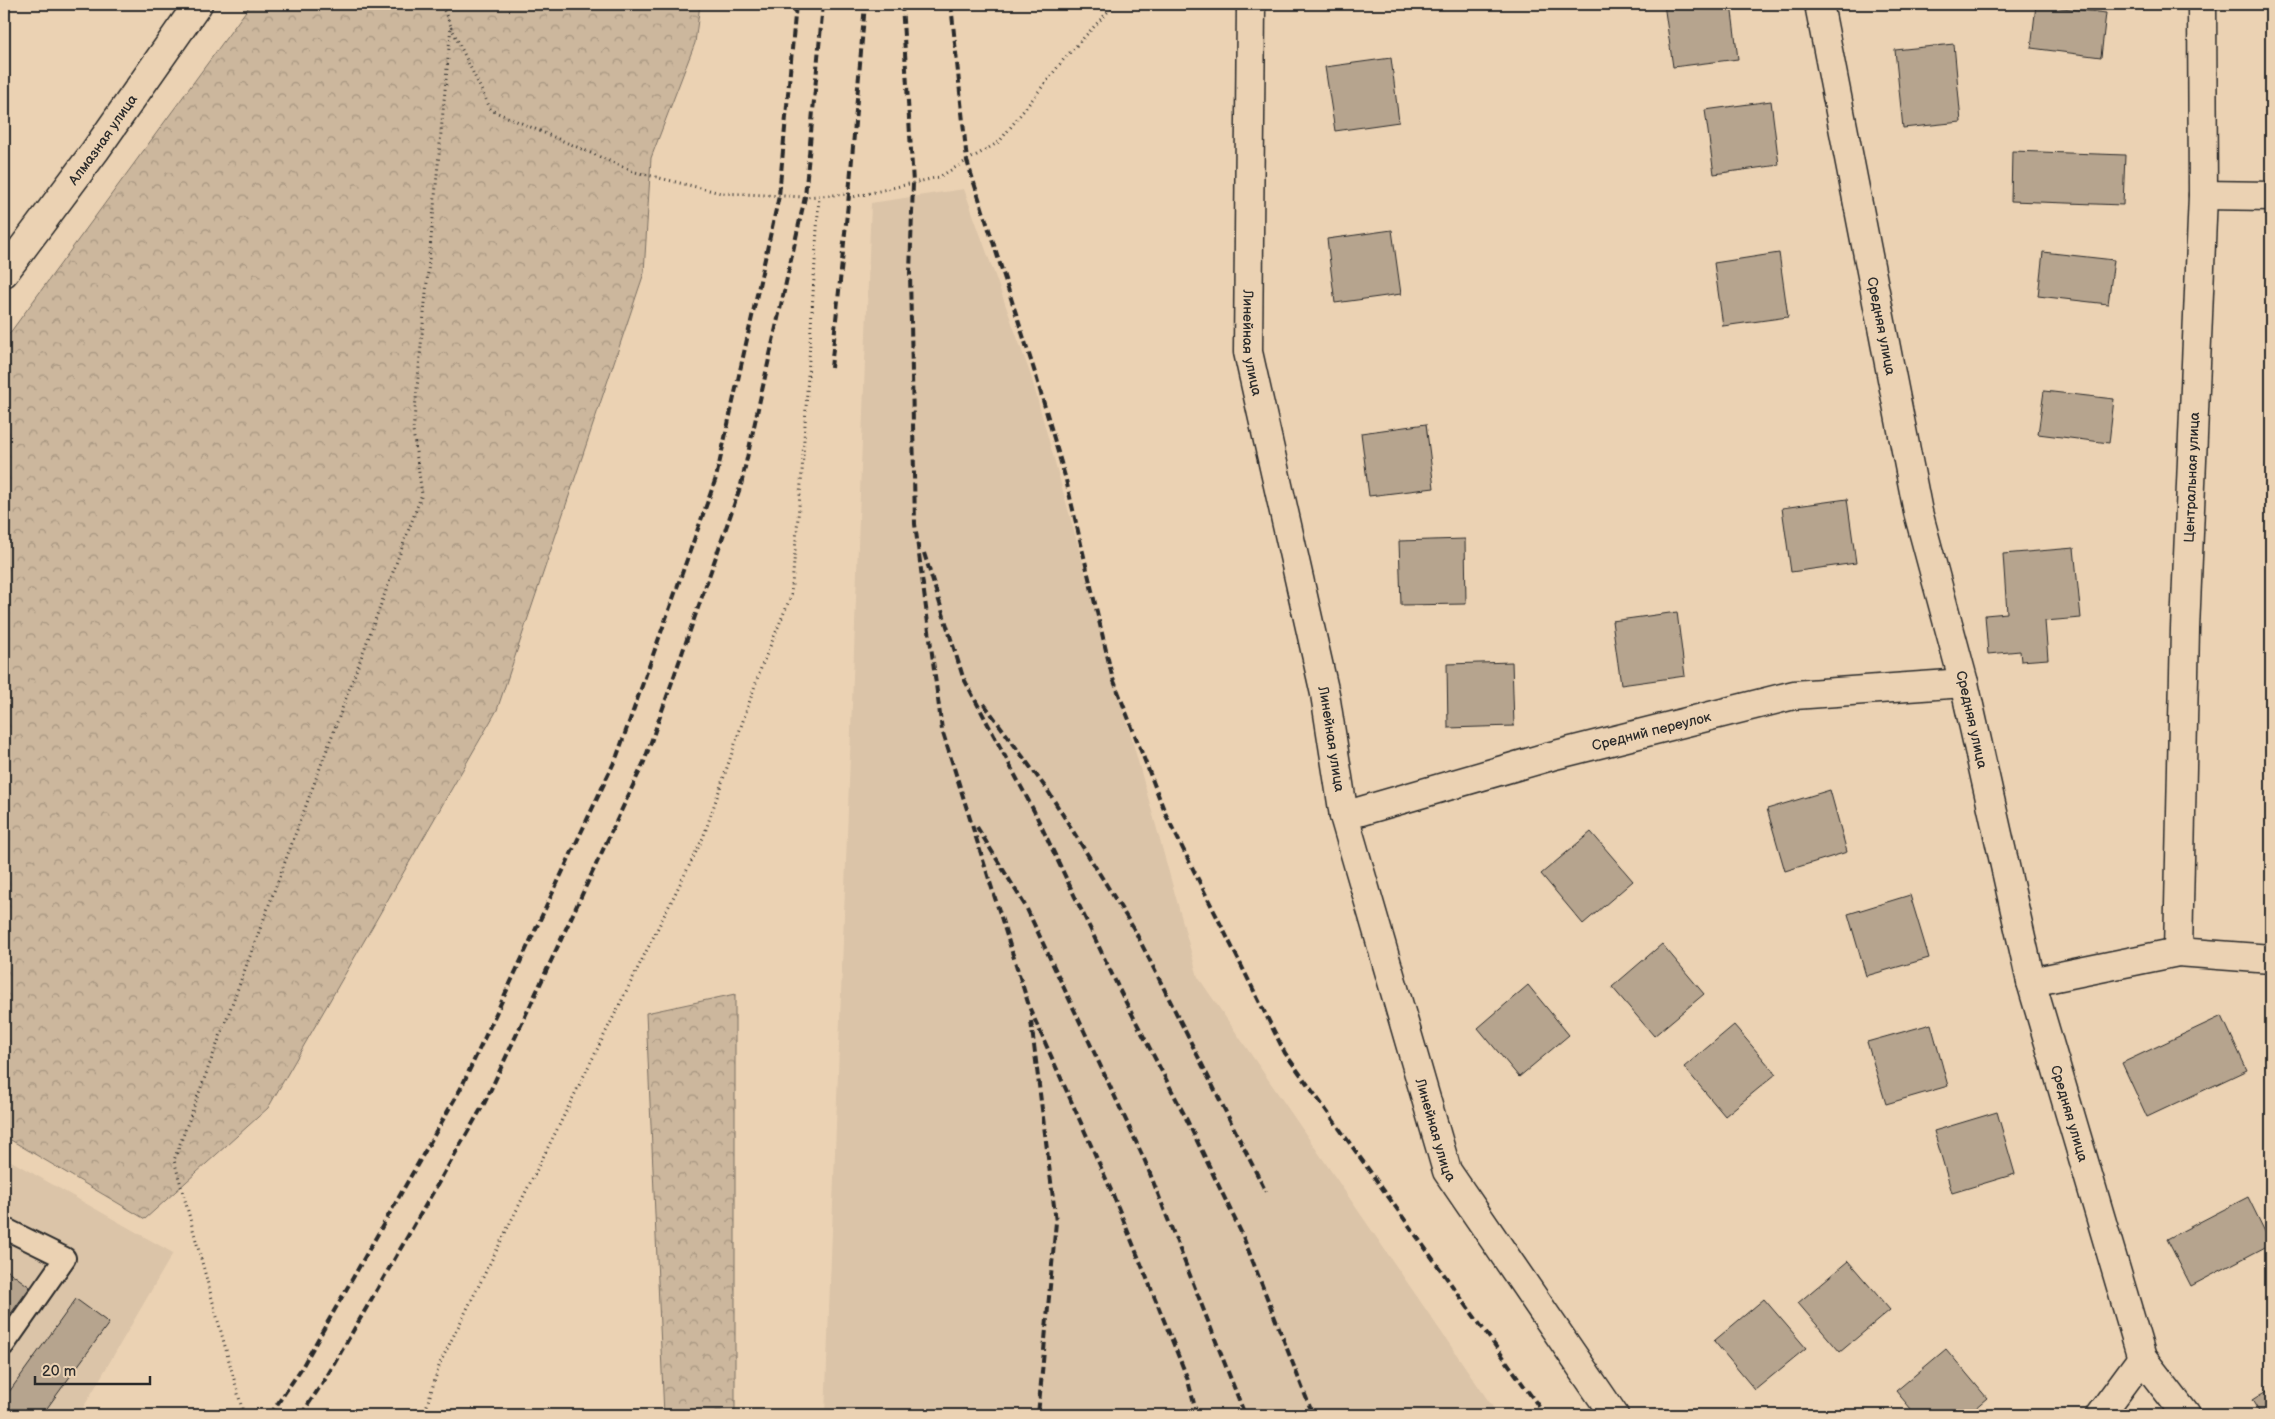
<svg xmlns="http://www.w3.org/2000/svg" width="2275" height="1419" font-family="'Balsamiq Sans',sans-serif">
<style>
.built{fill:#dbc4a8}
.forest{fill:url(#forest-crowns);stroke:#7c7164}
.building{fill:#b6a48e;stroke:#2b2b2b}
.lines{fill:none;stroke-linecap:round;stroke-linejoin:round}
.service-casing{stroke:#2b2b2b;stroke-width:24}
.minor-casing{stroke:#2b2b2b;stroke-width:31}
.tertiary-casing{stroke:#2b2b2b;stroke-width:31}
.path{stroke:#2b2b2b;stroke-width:3;stroke-dasharray:1 4;stroke-linecap:butt}
.service{stroke:#ebd2b3;stroke-width:20}
.minor{stroke:#ebd2b3;stroke-width:28}
.tertiary{stroke:#ebd2b3;stroke-width:28}
.rail{stroke:#2b2b2b;stroke-width:4;stroke-dasharray:8 4;stroke-linecap:butt}
.labels{text-anchor:middle;stroke-width:4;stroke-linejoin:round;paint-order:stroke}
.street-label{font-size:14px;fill:#2b2b2b;stroke:#ebd2b3}
</style>
<defs>
<pattern id="forest-crowns" width="20" height="18" patternUnits="userSpaceOnUse" patternTransform="scale(1.25)"><rect width="20" height="18" fill="#ccb79d"/><path d="M2 6a3 3 0 1 1 6 0M12 15a3 3 0 1 1 6 0" fill="none" stroke="#a69580"/></pattern>
</defs>
<rect width="100%" height="100%" fill="#ebd2b3"/>
<filter id="ink" filterUnits="userSpaceOnUse"><feTurbulence type="fractalNoise" baseFrequency=".02" numOctaves="2"/><feDisplacementMap in="SourceGraphic" scale="10" xChannelSelector="R" yChannelSelector="G"/><feConvolveMatrix kernelMatrix="1 2 1 2 8 2 1 2 1" color-interpolation-filters="sRGB"/></filter>
<g filter="url(#ink)">
<g class="built">
<path d="M964,189L1031,376L1198,977L1494,1409L1490,1415H825L871,203Z"/>
<path d="M4,1157L173,1253L79,1415H4Z"/>
</g>
<g class="forest">
<path d="M251,4H700L695,43L651,158L644,273L497,710L268,1108L145,1219L4,1136V341Z"/>
<path d="M735,994V1415H664L646,1013Z"/>
</g>
<g class="building">
<path d="M1664,4H1731L1738,59L1673,67Z"/>
<path d="M2036,5L2106,13L2101,57L2031,48Z"/>
<path d="M1954,44L1961,122L1903,128L1895,50Z"/>
<path d="M1391,58L1399,122L1335,131L1325,67Z"/>
<path d="M2268,84H2271V127H2266Z"/>
<path d="M1771,101L1779,165L1714,174L1705,110Z"/>
<path d="M2012,151L2125,155L2123,205L2011,201Z"/>
<path d="M1392,230L1401,294L1335,303L1327,239Z"/>
<path d="M2043,252L2114,260L2108,304L2038,296Z"/>
<path d="M1779,253L1788,317L1723,326L1714,263Z"/>
<path d="M2044,391L2114,399L2109,443L2038,434Z"/>
<path d="M1426,424L1434,488L1369,496L1361,433Z"/>
<path d="M1847,499L1856,563L1791,572L1782,508Z"/>
<path d="M1465,539L1466,604L1401,605L1399,541Z"/>
<path d="M2074,548L2081,618L2045,621L2048,659L2021,661L2020,651L1988,654L1985,615L2007,613L2003,554Z"/>
<path d="M1677,612L1685,676L1621,685L1612,621Z"/>
<path d="M1512,662L1514,726L1448,728L1447,664Z"/>
<path d="M1830,790L1847,852L1785,871L1767,809Z"/>
<path d="M1591,832L1633,881L1583,924L1541,874Z"/>
<path d="M1910,895L1929,958L1866,976L1848,914Z"/>
<path d="M1662,944L1704,994L1654,1036L1612,987Z"/>
<path d="M1528,985L1569,1035L1519,1077L1478,1028Z"/>
<path d="M2222,1016L2247,1070L2147,1117L2122,1063Z"/>
<path d="M1931,1024L1948,1086L1886,1104L1867,1042Z"/>
<path d="M1734,1025L1776,1074L1725,1116L1684,1067Z"/>
<path d="M1997,1112L2015,1174L1952,1193L1934,1131Z"/>
<path d="M2248,1197L2271,1244L2191,1286L2167,1239Z"/>
<path d="M1848,1261L1890,1310L1840,1352L1798,1303Z"/>
<path d="M4,1268L30,1287L4,1323Z"/>
<path d="M76,1299L109,1323L42,1415H4V1399Z"/>
<path d="M1764,1299L1806,1348L1755,1390L1714,1341Z"/>
<path d="M1946,1349L1987,1398L1967,1415H1916L1896,1391Z"/>
<path d="M2271,1388V1415H2261L2252,1400Z"/>
</g>
<g class="lines">
<g class="service-casing">
<path id="service" d="M4,1228L65,1258L4,1345"/>
</g>
<g class="minor-casing">
<g id="minor">
<path id="s1" d="M1251,4L1248,352L1325,694L1344,816L1447,1171L1614,1415"/>
<path id="s2" d="M1819,4L1918,512L1964,683L2031,982L2142,1358L2186,1415"/>
<path d="M2203,195L2271,196"/>
<path id="s3" d="M1344,816L1551,756L1794,695L1964,683"/>
<path id="s4" d="M2178,952L2185,629L2203,195L2202,4"/>
<path d="M2031,982L2178,952L2271,959"/>
<path d="M2100,1415L2142,1358"/>
</g>
</g>
<g class="tertiary-casing">
<g id="tertiary">
<path id="s5" d="M4,273L95,151L198,4"/>
</g>
</g>
<g class="path">
<path d="M451,27L491,110L635,172L721,193L805,197L849,194V198L939,177L999,142L1064,59L1115,4"/>
<path d="M249,1415L243,1412L174,1160L422,494L413,431L451,26L441,4"/>
<path d="M424,1415L440,1363L703,838L761,668L791,596L802,472L819,197"/>
</g>
<use href="#service" class="service"/>
<use href="#minor" class="minor"/>
<use href="#tertiary" class="tertiary"/>
<g class="rail">
<path d="M902,4L913,183L910,273L915,524L942,730L1030,1009L1111,1190L1187,1377L1197,1415"/>
<path d="M951,4L967,161L1036,376L1066,480L1112,676L1166,815L1285,1053L1545,1415"/>
<path d="M831,368L849,194L865,4"/>
<path d="M924,553L963,677L1034,811L1120,991L1184,1114L1242,1234L1313,1415"/>
<path d="M984,704L1048,791L1134,929L1266,1192"/>
<path d="M977,827L1026,907L1145,1161L1245,1415"/>
<path d="M1031,1021L1056,1222L1038,1415"/>
<path d="M270,1415L301,1369L461,1088L617,756L716,478L779,196L796,4"/>
<path d="M301,1415L326,1378L485,1102L644,762L741,485L805,197L823,4"/>
</g>
</g>
</g>
<g class="labels">
<g class="street-label">
<text dy="5" stroke="none"><textPath href="#s5" startOffset="166">Алмазная улица</textPath></text>
<text dy="5" stroke="none"><textPath href="#s2" startOffset="328">Средняя улица</textPath></text>
<text dy="5" stroke="none"><textPath href="#s1" startOffset="339">Линейная улица</textPath></text>
<text dy="5" stroke="none"><textPath href="#s4" startOffset="475">Центральная улица</textPath></text>
<text dy="5" stroke="none"><textPath href="#s2" startOffset="732">Средняя улица</textPath></text>
<text dy="5" stroke="none"><textPath href="#s3" startOffset="319">Средний переулок</textPath></text>
<text dy="5" stroke="none"><textPath href="#s1" startOffset="744">Линейная улица</textPath></text>
<text dy="5" stroke="none"><textPath href="#s2" startOffset="1138">Средняя улица</textPath></text>
<text dy="5" stroke="none"><textPath href="#s1" startOffset="1149">Линейная улица</textPath></text>
</g>
</g>
<rect width="2275" height="1419" fill="none" stroke="#ebd2b3" stroke-width="20"/>
<rect x="10" y="10" width="2255" height="1399" fill="none" stroke="#2b2b2b" stroke-width="2" filter="url(#ink)"/>
<path d="M35 1376v8h115v-8" fill="none" stroke="#2b2b2b" stroke-width="2.5"/>
<text x="42" y="1376" font-size="15" fill="#2b2b2b" stroke="#ebd2b3" stroke-width="4" paint-order="stroke">20 m</text>
</svg>
